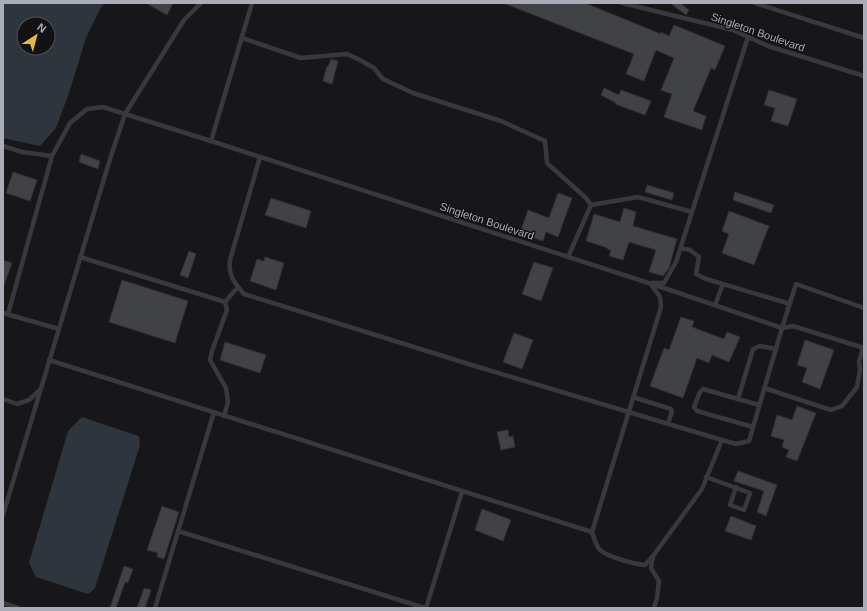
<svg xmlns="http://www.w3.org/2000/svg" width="867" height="611" font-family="Helvetica,sans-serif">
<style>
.water{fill:#2e353c;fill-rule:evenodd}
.building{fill:#414246;stroke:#313135}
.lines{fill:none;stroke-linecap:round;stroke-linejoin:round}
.lane{stroke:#38393e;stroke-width:4.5}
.labels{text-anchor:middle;stroke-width:3;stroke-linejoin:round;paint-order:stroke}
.street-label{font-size:11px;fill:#aaadb8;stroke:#121214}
</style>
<rect width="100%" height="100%" fill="#171719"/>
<g class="water">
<path d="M3,3H105L101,7L86,38L69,93L56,128L40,146L3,138ZM24,24H48V48H24Z"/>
<path d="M82,417L139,436L140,445L95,588L88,594L36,577L29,563L68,431Z"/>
</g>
<g class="building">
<path d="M146,3H173L167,15Z"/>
<path d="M503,3H585L661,34V32L669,36L674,25L725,46L715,70L711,68L693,111L706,116L702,130L664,117L672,94L661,90L674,58L656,50L644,81L626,74L634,54Z"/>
<path d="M670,3H680L689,10L686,15Z"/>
<path d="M331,59L338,61L332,84L323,81L327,66L328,67Z"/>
<path d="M604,88L619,95L621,90L651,101L645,115L615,104L616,103L601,95Z"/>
<path d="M769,90L797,99L788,126L771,121L775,108L764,105Z"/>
<path d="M81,154L100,161L98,169L79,162Z"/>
<path d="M13,172L37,180L30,201L6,193Z"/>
<path d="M647,185L674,193L672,200L645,192Z"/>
<path d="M735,192L774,205L771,213L733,200Z"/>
<path d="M558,193L572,198L558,237L546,232L543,241L520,233L528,210L549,218Z"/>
<path d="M271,198L311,211L306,228L265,215Z"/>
<path d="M624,208L636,212L633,226L677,239L669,268L663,276L649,272L656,250L629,242L623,260L609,256L611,251L605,247L586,241L594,214L620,222Z"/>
<path d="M729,211L769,226L754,265L722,253L729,234L722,231Z"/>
<path d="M189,251L196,254L188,278L180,275Z"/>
<path d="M265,257L284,263L276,290L250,281L257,259L264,261Z"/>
<path d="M3,260L12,263L4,285H3Z"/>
<path d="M534,262L553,268L541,301L522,294Z"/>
<path d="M122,280L188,301L175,343L109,322Z"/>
<path d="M681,317L694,321L692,327L724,339L727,332L740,337L729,362L712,355L709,363L697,358L683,398L650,386L664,348L669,350Z"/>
<path d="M514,333L533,340L522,369L503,362Z"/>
<path d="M805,340L834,350L820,389L802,382L807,368L797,365Z"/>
<path d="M225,342L266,355L260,373L220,360Z"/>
<path d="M797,406L816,413L797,461L786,457L789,450L782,447L784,440L771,436L777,415L792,420Z"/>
<path d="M508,430L509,437L513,436L515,447L501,450L497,432Z"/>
<path d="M738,471L777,485L766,516L757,512L764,491L734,481Z"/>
<path d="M162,506L179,512L164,559L157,557L158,553L147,550Z"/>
<path d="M482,509L511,520L503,541L475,530Z"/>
<path d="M731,516L756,526L751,540L725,531Z"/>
<path d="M124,566L133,569L128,583L125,582L116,608H110Z"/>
<path d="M144,588L151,590L145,608H137Z"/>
</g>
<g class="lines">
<g class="lane">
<path d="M252,3L211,141L664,288L782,328L796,284L864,308"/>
<path d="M622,3L733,30L768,46L864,76"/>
<path d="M755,3L864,38"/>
<path d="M242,38L301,58L347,54L360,60L374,68L383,79L413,93L501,121L545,141L547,163L586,198L591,205L568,257"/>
<path d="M3,146L22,152L52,156L70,123L87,109L103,107L125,114L184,20L201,3"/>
<path d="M260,157L230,260C228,276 234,282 244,294L475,366L722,440"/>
<path d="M591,205L638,197L692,212"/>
<path d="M681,248L690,250L699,257L696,274L706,279L790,304"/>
<path d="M80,257L225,302L227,310L212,351L210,360L226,388L228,402L224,416"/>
<path d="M225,302L238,287"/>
<path d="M715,305L723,284"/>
<path d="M3,313L59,329"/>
<path d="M8,314L52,156"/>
<path d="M49,360L592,532"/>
<path d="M764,388L831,410L842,406L857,387L860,370L859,361L863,348"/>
<path d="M633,397L671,409L672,412L668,423"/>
<path d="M3,399L17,404L29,400L40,390"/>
<path d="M738,399L753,349L760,346L776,349"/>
<path d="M753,427L697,411L694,407L700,392L703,389L759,405"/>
<path d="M706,477L750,493L744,510L730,505L736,487"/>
<path d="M3,515L110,159L125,114L211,141"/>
<path d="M178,531L425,608"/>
<path d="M653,556L645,565C634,564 608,557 600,550C596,546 594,538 592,532L661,307L660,297L650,283H664L676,262L748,37"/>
<path d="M3,603L18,608"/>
<path d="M155,608L214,412"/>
<path d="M426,608L462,492"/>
<path d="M654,608L657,598L659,581L651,568L653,556L702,489L722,440L736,444L749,441L782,328L793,326L864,348"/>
</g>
</g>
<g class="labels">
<g class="street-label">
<text transform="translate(758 32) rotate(19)" y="4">Singleton Boulevard</text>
<text transform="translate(487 221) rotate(18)" y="4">Singleton Boulevard</text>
</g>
</g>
<rect width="867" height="611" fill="none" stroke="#aaadb8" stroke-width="8"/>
<g transform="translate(36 36) rotate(36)"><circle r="19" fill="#121214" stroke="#4f5056"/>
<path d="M0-3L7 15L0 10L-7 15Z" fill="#e7b840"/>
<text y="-6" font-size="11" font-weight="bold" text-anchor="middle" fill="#aaadb8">N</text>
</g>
</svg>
